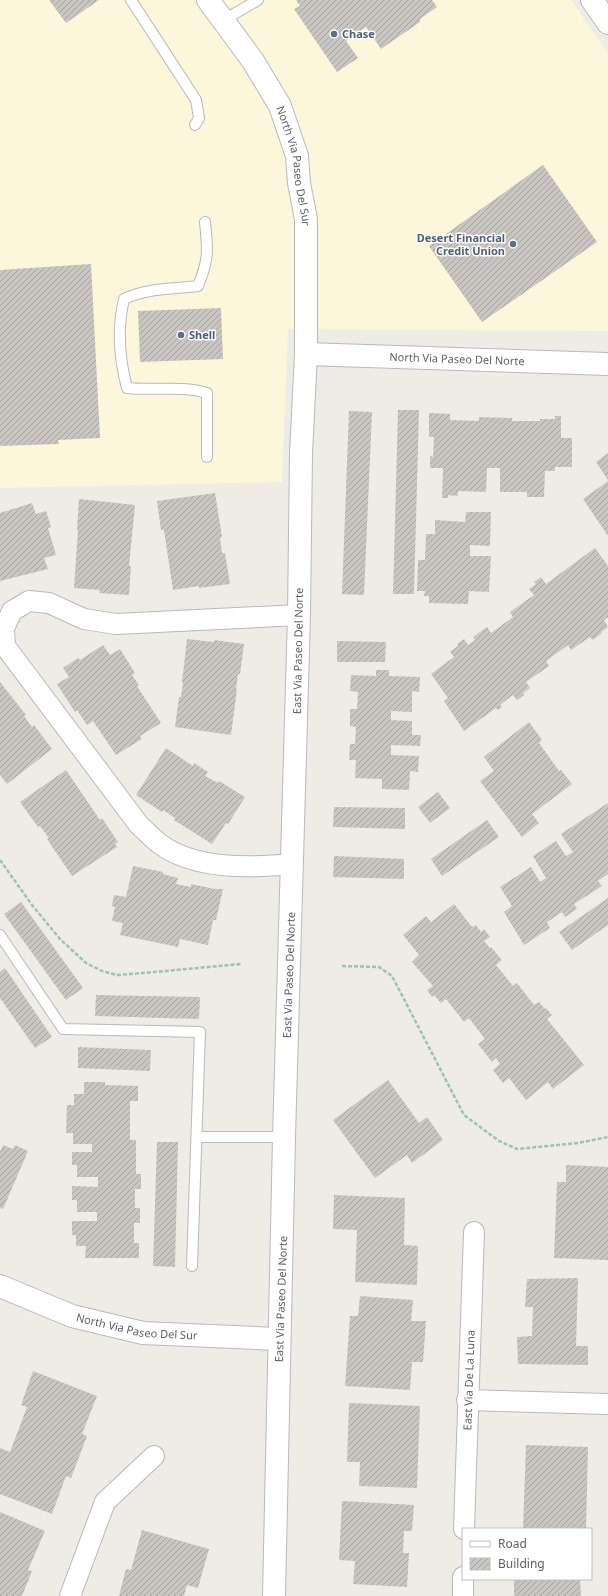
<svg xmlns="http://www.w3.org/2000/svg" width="608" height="1596" font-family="'Noto Sans',sans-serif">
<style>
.commercial{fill:#fcf7da}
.building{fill:url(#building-hatch)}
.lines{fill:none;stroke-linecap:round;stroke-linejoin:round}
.lane-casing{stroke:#b6b9bd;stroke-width:12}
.street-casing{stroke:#b6b9bd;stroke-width:22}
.secondary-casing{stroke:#b7b9bf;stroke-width:24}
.path{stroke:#9bc4aa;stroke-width:2.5;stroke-dasharray:4 2;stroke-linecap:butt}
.lane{stroke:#fff;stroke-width:10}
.street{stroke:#fff;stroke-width:20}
.secondary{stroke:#fff;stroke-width:22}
.service-dot{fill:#5c6f8a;stroke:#fff;stroke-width:1.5}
.labels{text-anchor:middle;stroke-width:3;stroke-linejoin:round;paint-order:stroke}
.service-label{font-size:11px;font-weight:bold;fill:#4e5e75;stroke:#fff;text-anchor:start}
.street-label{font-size:11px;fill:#5c5f64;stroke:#fff}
</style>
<defs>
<pattern id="building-hatch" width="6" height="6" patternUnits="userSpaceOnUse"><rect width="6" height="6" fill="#c9c6c1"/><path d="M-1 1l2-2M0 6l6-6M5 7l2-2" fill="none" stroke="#a6a4a0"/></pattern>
</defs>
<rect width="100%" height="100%" fill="#eeece4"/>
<path class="commercial" d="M0,0H571L608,53V331L288,329L282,482L0,488Z"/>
<g class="building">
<path d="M49,0H99L66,23Z"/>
<path d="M296,0H432L437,7L420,19V22L381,49L366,27L346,41L358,58L337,72L294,9L300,6Z"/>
<path d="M543,165L597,242L482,322L429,246Z"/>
<path d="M91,264L100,438L58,440L59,444L0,446V270Z"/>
<path d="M221,308L223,359L140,362L138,311Z"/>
<path d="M398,410H419L414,594H393Z"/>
<path d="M349,411L372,412L364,595L342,594Z"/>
<path d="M429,413L450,414V420L479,421V417L512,418V421H540V419H555V416H561V438H572V467H555V471H545L544,497H527V492H500V468H487L486,492L458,491V496L448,495V498H442L443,468H430V456L433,457L434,437H429Z"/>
<path d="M608,453V480L596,462Z"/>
<path d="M608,481V536L583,499Z"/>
<path d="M215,493L222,537L220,538L222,553H225L230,584L199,588V586L173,590L164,530H161L157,501Z"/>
<path d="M79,499L135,505L129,566H131L129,595L99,593L100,590L74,588L78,530H77Z"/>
<path d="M32,503L36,514L46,511L51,527L48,528L56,555L44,558L48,569L0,581V513Z"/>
<path d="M466,512H491L490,546L470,545V556H491L489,592L469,591L468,604L429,603V596H424L425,591H417L418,560H425L426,534H435V520L465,522Z"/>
<path d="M595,548L608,566V617L604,620L608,627L601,632L602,633L593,640L590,637L571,650L568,645L546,661L549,666L526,682L530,688L523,693L524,695L517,700L513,695L500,705L502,707L498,710L496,708L464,731L444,701L448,698L431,674L454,657L450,652L458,646L457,644L464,639L468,645L475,640L473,637L487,627L491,633L513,617L510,612L534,595L529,589L536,584L534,582L541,577L546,584Z"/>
<path d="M187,639L214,642V640L244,644L240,674H238L236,689H237L231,735L175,727L179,697H181L183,683L182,682Z"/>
<path d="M337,641L386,642L385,662H337Z"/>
<path d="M103,645L110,655L120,649L135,673L132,675L139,685L137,686L161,723L140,736L142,739L116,755L93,721L87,725L77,710L75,712L57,684L69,677L63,668L78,658L80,660Z"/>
<path d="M376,670H389V676L420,677L419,692L412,691V712L391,711V720L412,721V735H421L420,746L391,745V755L419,756L418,772L410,771L409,790L382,789V779L355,778L356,760H349L350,744H355L356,727L350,726V709H357L358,692L350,691L351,675L376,676Z"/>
<path d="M0,682L26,715L24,716L32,727L34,725L52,749L7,784L0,775Z"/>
<path d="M529,722L542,740L539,743L559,771L561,770L572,784L532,814L539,823L522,837L480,781L494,771L484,757Z"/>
<path d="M166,748L193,766L194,763L208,772L205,776L218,783L219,781L245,797L228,824L226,823L212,844L174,820L175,818L163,810L162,812L136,795Z"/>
<path d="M66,770L100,820L102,818L118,842L115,844L117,847L72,876L47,839L49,838L40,826L38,827L20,802Z"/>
<path d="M438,792L450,808L430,823L418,807Z"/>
<path d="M608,803V874L598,881L602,886L574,904L577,909L565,917L562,912L547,922L550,928L524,945L504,912L512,906L500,887L531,867L540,882L546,878L533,856L556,841L566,856L573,852L561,834Z"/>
<path d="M334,807L405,808V829L333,827Z"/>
<path d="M487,820L499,837L442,876L431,859Z"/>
<path d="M334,856L404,859V879L333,877Z"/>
<path d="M133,866L163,872V874L178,878L176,884L191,887V884L215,889H223L216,920H213L208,945L180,939L178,947L120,935L123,923L112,921L115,907L112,906L114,895L126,897Z"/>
<path d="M608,898V925L572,950L559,932Z"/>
<path d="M21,902L83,988L66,1000L4,914Z"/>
<path d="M454,904L472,927L476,925L481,932L484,929L490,937L484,941L490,948L491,947L502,960L496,965L513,986L517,983L534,1005L539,1002L545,1009L546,1008L552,1015L547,1019L584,1065L553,1089L548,1082L526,1100L509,1078L503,1083L493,1070L500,1064L496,1058L492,1062L478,1044L485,1039L469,1018L464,1022L446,999L441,1003L434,995L432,997L427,990L433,986L412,962L419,955L403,935L426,916L431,922Z"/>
<path d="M5,968L52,1037L35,1048L0,998V972Z"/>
<path d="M96,995L200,997L199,1019L95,1016Z"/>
<path d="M78,1047L151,1050L150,1071L78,1068Z"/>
<path d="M388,1080L419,1123L427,1117L443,1140L412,1163L407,1155L375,1178L333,1120Z"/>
<path d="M84,1082H105V1085L138,1086V1101H130V1140H136V1174H141V1189H135V1208H140V1223H134V1243H139V1258H85L86,1246H76V1235H72V1221H97V1212H77V1200H72V1186L98,1187V1177H77V1165H72V1152H92V1144H73V1133H66L67,1105H74V1094H84Z"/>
<path d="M157,1142H178L175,1267L153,1266Z"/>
<path d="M3,1145L13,1149L15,1145L28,1151L3,1209L0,1208V1152Z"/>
<path d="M566,1165L608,1167V1260L554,1258L557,1182H566Z"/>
<path d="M334,1195L405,1198L404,1245L418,1246L417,1285L355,1282L357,1230L333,1229Z"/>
<path d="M578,1278L576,1346H588V1365L518,1364L517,1337L532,1336L533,1307H525L527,1279Z"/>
<path d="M360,1296L413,1300L411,1321H426L423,1362H412L410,1390L345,1386L350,1316H358Z"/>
<path d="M33,1371L97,1396L82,1434L87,1436L71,1478L66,1476L52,1514L0,1494V1448L10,1452L27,1407L21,1405Z"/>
<path d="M349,1403L420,1406L417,1488L359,1486L360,1462H347Z"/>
<path d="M526,1445L588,1447L586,1529H523Z"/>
<path d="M342,1501L414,1505L412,1531H404L403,1553H409L407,1587L353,1584L355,1561L339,1560Z"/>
<path d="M0,1512L45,1531L28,1570L32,1571L22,1596H0Z"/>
<path d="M142,1530L209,1549L198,1588L187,1585L184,1596H119L126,1569L131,1570Z"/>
<path d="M514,1579H580L581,1596H514Z"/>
</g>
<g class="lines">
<g class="lane-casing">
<g id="lane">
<path d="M131,0L196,100L199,118L195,125"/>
<path d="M222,21L258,0"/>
<path d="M205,222C208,251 209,259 198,286C173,289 147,288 124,299C117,329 119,358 127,388C153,391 181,385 207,393V457"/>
<path d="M0,935L63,1029L200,1032L192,1266"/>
<path d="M197,1137H284"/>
</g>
</g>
<g class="street-casing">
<g id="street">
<path d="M292,864C251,868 195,870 160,844C152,838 146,831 139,825L5,646L4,628L12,611L29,601L49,603L84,619L116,624L299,615"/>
<path d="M467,1400L608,1404"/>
<path id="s1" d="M464,1529L474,1232"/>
<path d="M70,1596L105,1502L154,1456"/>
<path d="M463,1596V1577"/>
</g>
</g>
<g class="secondary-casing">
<g id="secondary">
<path id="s2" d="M208,0L253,61L280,106L297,156L299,183L306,219V354L301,453L299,615L284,1137L274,1596"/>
<path d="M592,0L608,23"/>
<path id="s3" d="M306,354L608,364"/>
<path id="s4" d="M0,1286L72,1316L143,1333L279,1339"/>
</g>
</g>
<g class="path">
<path d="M0,860L32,905L60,939L86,963L102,971L117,975L143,973L241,964"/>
<path d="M342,966L379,967L392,976L464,1115L499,1141L517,1149L578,1143L608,1137"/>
</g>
<use href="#lane" class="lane"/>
<use href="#street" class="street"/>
<use href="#secondary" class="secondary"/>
</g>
<g class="service-dot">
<circle cx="334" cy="34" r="4"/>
<circle cx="513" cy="244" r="4"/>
<circle cx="181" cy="335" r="4"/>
</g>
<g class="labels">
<g class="service-label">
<text x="342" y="38">Chase</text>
<text x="505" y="242" text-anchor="end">Desert Financial<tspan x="505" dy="13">Credit Union</tspan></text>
<text x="189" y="339">Shell</text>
</g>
<g class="street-label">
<text dy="4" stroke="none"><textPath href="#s2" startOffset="190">North Via Paseo Del Sur</textPath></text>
<text dy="4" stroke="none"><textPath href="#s3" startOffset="151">North Via Paseo Del Norte</textPath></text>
<text transform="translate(298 651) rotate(-89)" y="4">East Via Paseo Del Norte</text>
<text transform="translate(289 975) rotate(-88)" y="4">East Via Paseo Del Norte</text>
<text transform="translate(281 1299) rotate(-88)" y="4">East Via Paseo Del Norte</text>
<text dy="4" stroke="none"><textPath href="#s4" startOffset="144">North Via Paseo Del Sur</textPath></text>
<text dy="4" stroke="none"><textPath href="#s1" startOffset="149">East Via De La Luna</textPath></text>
</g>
</g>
<rect x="462" y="1528" width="130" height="52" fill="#ffffff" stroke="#bebfc1"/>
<rect x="470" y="1541" width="20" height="6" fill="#ffffff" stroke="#bebfc1"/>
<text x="498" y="1548" font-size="12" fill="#5c5f64">Road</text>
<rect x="470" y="1558" width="20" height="12" fill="url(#building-hatch)" stroke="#bebfc1"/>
<text x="498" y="1568" font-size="12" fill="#5c5f64">Building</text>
</svg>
